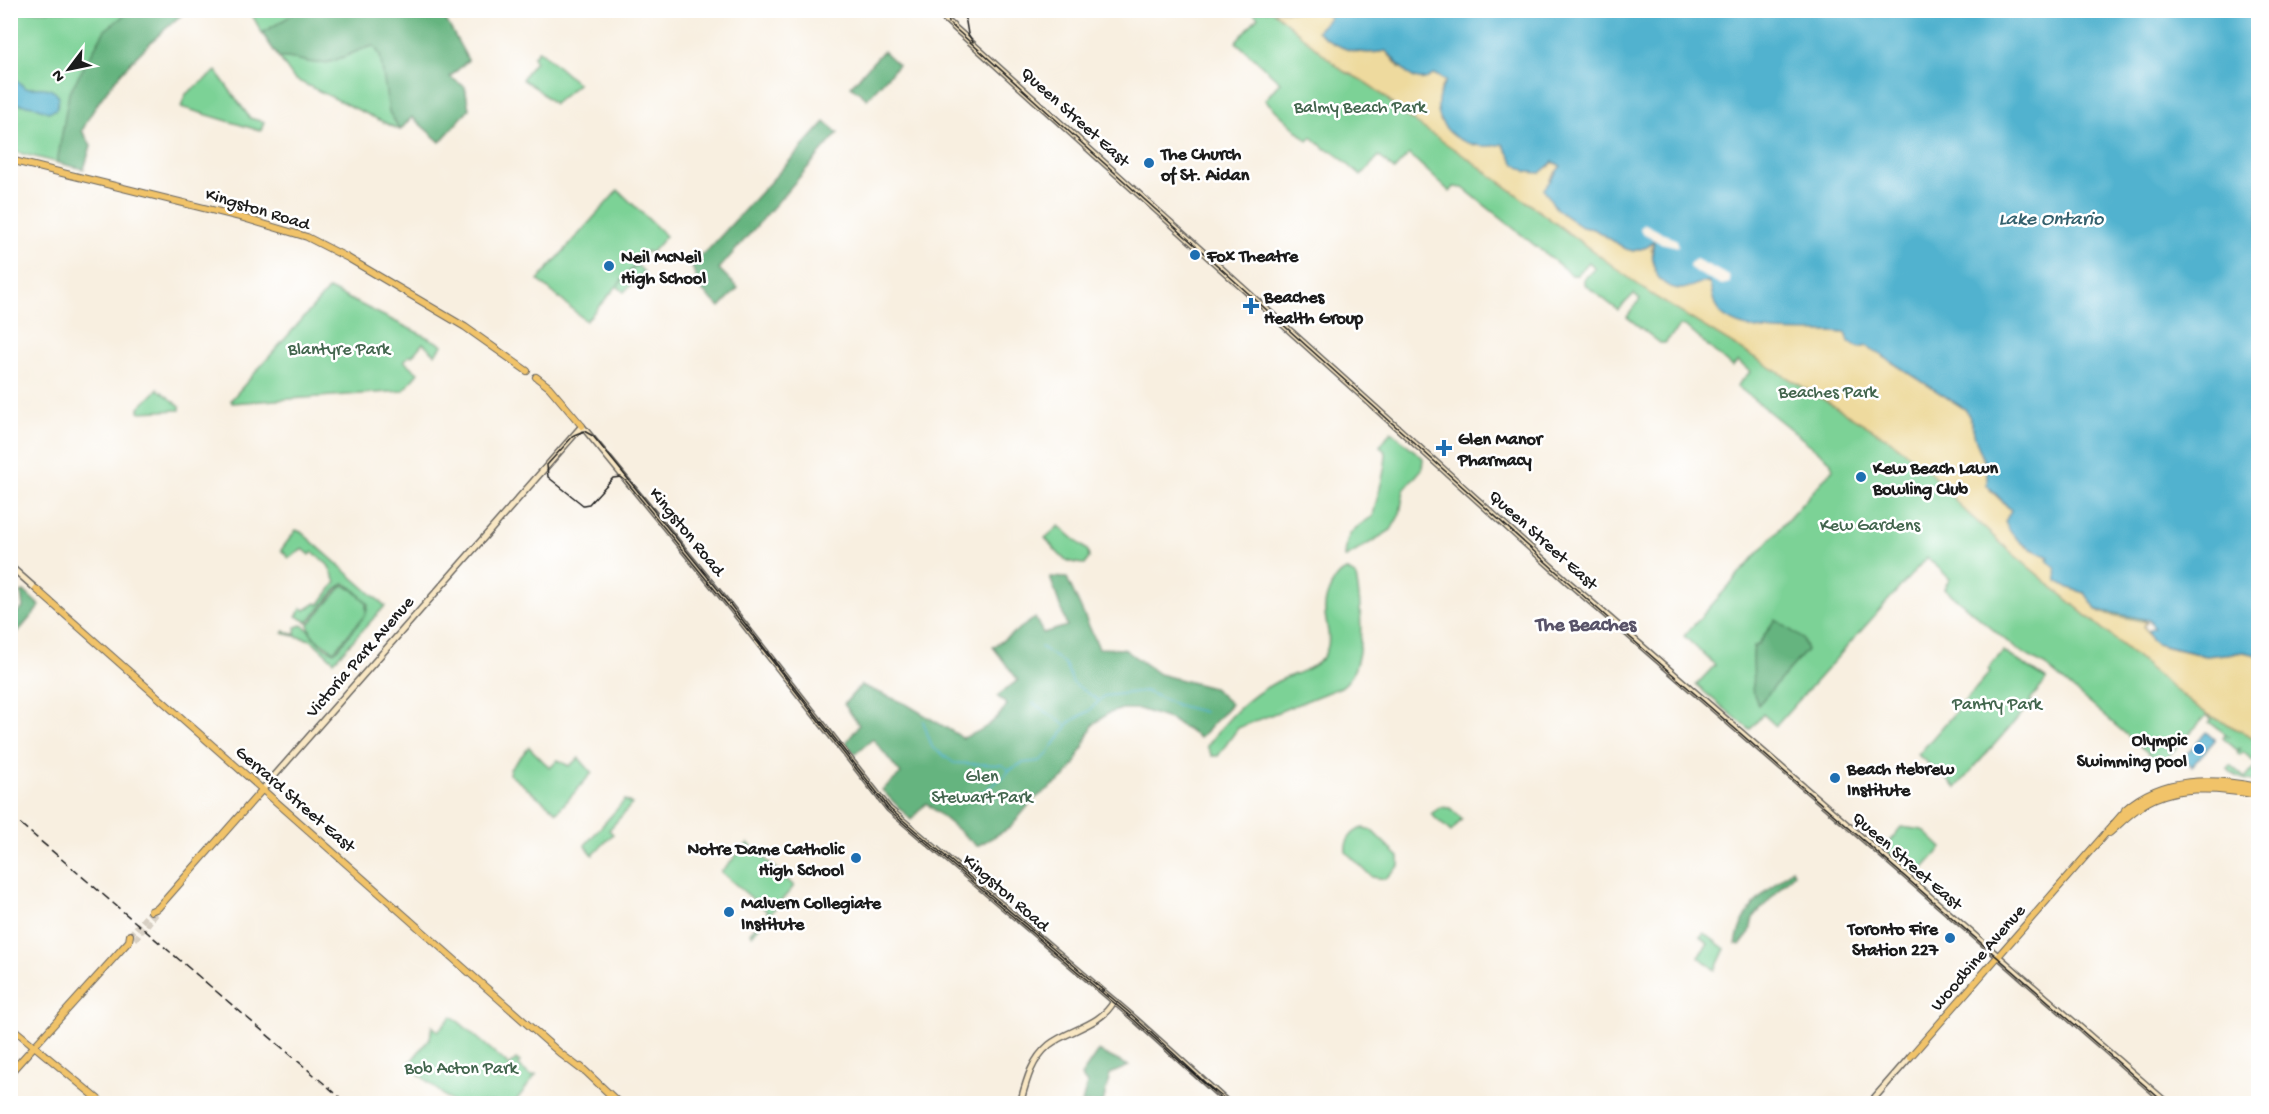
<svg xmlns="http://www.w3.org/2000/svg" width="2269" height="1114" font-family="'Gochi Hand',sans-serif">
<style>
.green{fill:#7cd296;stroke:#4c7759;stroke-width:1.5}
.forest{fill:#65b47f;stroke:#40684e;stroke-width:1.5}
.sand{fill:#eeda9e;stroke:#857b5d;stroke-width:1.5}
.water{fill:#51b2cf;stroke:#366776;stroke-width:1.5}
.pier{fill:#f8efe0}
.lines{fill:none;stroke-linecap:round;stroke-linejoin:round}
.stream{stroke:#51b2cf;stroke-width:1.5}
.primary-tunnel{stroke:#d7cfc3;stroke-width:6;stroke-dasharray:6 3;stroke-linecap:butt}
.secondary-casing{stroke:#696661;stroke-width:8}
.primary-casing{stroke:#696661;stroke-width:8}
.highway-casing{stroke:#696661;stroke-width:10}
.secondary{stroke:#f9e7c3;stroke-width:5}
.primary{stroke:#f1c369;stroke-width:6}
.highway{stroke:#f1c369;stroke-width:8}
.tram{stroke:#1c1c1c;stroke-width:1.5}
.rail{stroke:#1c1c1c;stroke-width:1.5;stroke-dasharray:9 4.5;stroke-linecap:butt}
.poi-dot{fill:#1f6fb2;stroke:#fff;stroke-width:2}
.labels{text-anchor:middle;stroke-width:5;stroke-linejoin:round;paint-order:stroke}
.park-label{font-size:18px;fill:#42654d;stroke:#fff}
.street-label{font-size:18px;fill:#1c1c1c;stroke:#fff}
.poi-label{font-size:18px;font-weight:bold;fill:#1c1c1c;stroke:#fff;text-anchor:start}
.water-label{font-size:20px;font-style:italic;fill:#34606d;stroke:#fff}
.neighbourhood-label{font-size:20px;font-weight:bold;fill:#585369;stroke:#fff}
</style>
<rect width="100%" height="100%" fill="#fff"/>
<filter id="ink" filterUnits="userSpaceOnUse"><feTurbulence type="fractalNoise" baseFrequency=".0167" numOctaves="2"/><feDisplacementMap in="SourceGraphic" scale="12" xChannelSelector="R" yChannelSelector="G"/><feConvolveMatrix kernelMatrix="1 2 1 2 8 2 1 2 1" color-interpolation-filters="sRGB"/></filter>
<filter id="wash" filterUnits="userSpaceOnUse"><feTurbulence type="fractalNoise" baseFrequency=".008" numOctaves="4" result="noise"/><feDisplacementMap in="SourceGraphic" scale="24" xChannelSelector="R" yChannelSelector="G"/><feGaussianBlur stdDeviation="1.35" result="paint"/><feColorMatrix in="noise" values="0 0 0 0 0 0 0 0 0 0 0 0 0 0 0 0 0 1.4 0 .05"/><feComposite in="paint" operator="in"/></filter>
<g filter="url(#wash)">
<rect width="100%" height="100%" fill="#f8efe0"/>
<g class="green">
<path d="M11,11H186C147,44 104,84 82,131L91,145L84,169L11,151Z"/>
<path d="M250,11H441L468,60L450,77L465,87L469,109L440,142L412,117L400,130L294,79L262,33Z"/>
<path d="M1252,11H1320L1829,333L1867,346L1912,374L1990,490L2009,507L2047,560L2147,622L2144,626L2151,640L2216,656L2258,655V782C2245,780 2236,779 2227,768L2230,765L2245,778L2257,764L2243,752L2240,755L2237,753L2241,748L2237,750L2223,738L2225,735L2230,737L2209,722L2212,720L2207,715L2161,764L2046,666L2016,649L1944,588L1950,579L1927,557L1776,726L1763,714L1750,730L1696,685L1715,665L1684,636L1833,469L1830,461L1737,386L1750,372L1738,361L1732,367L1685,326H1680L1665,343H1660L1627,317L1640,299L1634,294L1618,310L1584,284V279L1595,268L1589,262L1577,275H1572L1463,188L1454,187L1450,192L1409,154L1394,170L1379,156L1361,176L1333,151L1325,149L1312,137L1308,141L1265,100L1280,82L1236,42L1258,17Z"/>
<path d="M539,50L578,84L554,104L536,88L522,79L535,61L533,57Z"/>
<path d="M216,71L250,118L264,122L261,131L181,107L186,94Z"/>
<path d="M618,190L666,236L651,253L647,251L618,285L637,265L644,272L624,292L617,286L586,321L538,280Z"/>
<path d="M329,289L443,345L435,354L423,343L412,356L410,355L404,361L418,373L403,391L232,403L231,400Z"/>
<path d="M158,389L180,406V410L139,412V408Z"/>
<path d="M1391,431L1423,458L1422,469L1404,490L1400,514L1391,530L1345,558C1346,531 1352,530 1373,516C1377,495 1386,473 1386,453L1380,446Z"/>
<path d="M1059,526L1088,551L1089,558L1085,564C1062,563 1060,555 1045,538Z"/>
<path d="M296,530L301,532L385,606L334,661L311,640L283,633L285,631L295,635L296,627L302,625C314,631 314,645 334,652L339,648L365,615L334,651L313,637L308,625L343,585L352,589L366,602V614L368,604L353,588L344,583L337,589L308,622L296,616L302,608L305,610L316,603L319,605L336,582L328,565L313,552L310,555L303,549L289,558L281,550Z"/>
<path d="M1347,570L1356,576C1361,604 1368,670 1341,687L1238,728L1218,756H1212L1207,746C1228,718 1247,697 1278,681C1292,674 1313,670 1323,657C1335,640 1324,625 1325,608C1325,596 1335,573 1347,570Z"/>
<path d="M2003,651L2047,680L2030,700L2032,702L1956,788L1918,755L1990,672L1988,669Z"/>
<path d="M529,747L550,768L558,760L569,766L579,758L592,773L557,812L509,774L510,769Z"/>
<path d="M625,800L632,804L609,830L613,834L593,855L585,845Z"/>
<path d="M1440,807L1450,808L1462,819L1451,832L1431,814Z"/>
<path d="M1901,827L1923,830L1942,848L1923,869L1910,872L1883,849Z"/>
<path d="M1364,828L1371,830L1399,857V866L1385,879L1372,877L1346,852C1344,841 1353,830 1364,828Z"/>
<path d="M748,843L794,886L752,935L750,933L768,912L721,872Z"/>
<path d="M1704,933L1725,949L1715,970L1698,956L1708,944L1700,937Z"/>
<path d="M452,1016L510,1066L516,1059L520,1062L518,1065L531,1076L536,1075L515,1102L453,1103L408,1065L430,1038L432,1026L438,1031Z"/>
</g>
<g class="forest">
<path d="M130,11H186C147,44 104,84 82,131L91,145L84,169L57,163L69,93L105,30Z"/>
<path d="M294,11H441L468,60L450,77L465,87L469,109L440,142L412,117L400,130L389,112L380,55L374,46C357,49 342,60 325,63C307,65 294,56 279,58L262,33L292,15Z"/>
<path d="M883,51L898,65L867,99L851,86Z"/>
<path d="M825,122L838,133L719,269L738,288L720,307L701,290L690,262L708,250Z"/>
<path d="M1050,577L1067,578L1099,648L1124,649L1159,674L1213,688L1231,704L1200,738L1172,720L1139,709H1122L1107,714L1093,725L1075,764L1064,778L1033,800L1010,828L977,846L926,803L911,820L882,790L901,774L873,739L855,754L846,743L859,725L844,704L861,685L906,704L963,738C982,731 996,722 1007,705L997,696L1018,680L993,647L1035,618L1043,633L1067,626Z"/>
<path d="M24,591L40,606L18,632L11,629V617L23,608L21,593Z"/>
<path d="M1775,619L1803,639L1807,650L1758,705L1752,689C1756,680 1751,659 1754,646L1758,645Z"/>
<path d="M1792,869L1794,873L1753,918L1750,932L1740,945L1736,944C1740,911 1767,890 1792,869Z"/>
<path d="M1098,1051L1129,1066L1110,1074L1103,1103H1082L1087,1084L1081,1076Z"/>
</g>
<path class="sand" d="M1273,11H1320L1330,17L1318,31C1339,50 1358,56 1386,51L1400,68L1434,74L1446,81L1441,87L1440,120C1452,139 1481,150 1503,144L1549,167L1553,162L1561,166L1550,179L1563,214L1582,227L1594,229L1633,251L1647,247L1654,241L1651,250L1701,282L1710,284L1730,320L1751,327L1845,333L1859,348L1867,346L1965,409L1973,422L1975,437L1987,466L1990,490L2011,510L2005,522L2026,547L2050,557L2069,588L2086,593L2097,610L2102,613L2147,622L2144,626L2151,640L2162,646L2206,656L2244,652L2258,655V740L2207,714L2175,690L2012,553L1962,508L1926,468L1890,440L1652,295L1473,162L1397,110C1384,93 1362,79 1343,71Z"/>
<g class="water">
<path d="M1320,10L2258,11V655L2244,652L2206,656L2156,644L2151,640L2148,631L2154,628L2149,620L2097,610L2085,593L2069,588L2057,581L2056,569L2047,560L2049,557C2031,549 2013,542 2005,522L2011,510L1987,485C1988,461 1981,458 1975,437C1972,426 1972,419 1965,409L1867,346L1859,348L1848,341L1845,333C1813,329 1745,339 1720,313C1712,304 1713,293 1709,283C1699,280 1691,289 1681,289C1653,287 1650,261 1654,241L1647,247L1633,251L1626,249L1594,229L1582,227L1563,214L1555,207L1544,189L1561,166L1553,162L1540,173L1527,172L1515,164L1503,144C1463,155 1419,122 1446,81L1434,74C1413,92 1398,60 1386,51C1358,56 1339,50 1317,31L1330,17Z"/>
<path d="M11,74L25,88C39,89 48,84 59,96L57,109L48,112L34,106L11,103Z"/>
<path d="M2206,732L2215,740L2192,766L2183,758Z"/>
</g>
<g class="pier">
<path d="M1645,224L1677,240L1679,247L1660,243L1642,233L1640,228Z"/>
<path d="M1696,259L1729,276L1730,283L1722,285L1695,272L1689,267L1690,263Z"/>
</g>
<g class="lines">
<g class="stream">
<path d="M1041,647L1065,664L1073,683L1098,700"/>
<path d="M1033,703L1067,726"/>
<path d="M923,721L932,747L954,763L1002,765L1008,769"/>
<path d="M977,796L1005,776L1009,770L1023,763L1040,761L1046,756L1070,722L1089,711L1104,696L1145,691L1177,705L1204,712"/>
</g>
</g>
</g>
<g filter="url(#ink)">
<g class="lines">
<g class="primary-tunnel">
<path d="M130,935L151,911"/>
<path d="M135,939L156,914"/>
</g>
<g class="secondary-casing">
<g id="secondary">
<path d="M935,10L1567,581L2168,1104"/>
<path d="M10,566L36,589"/>
<path d="M262,790L582,426L728,604L889,809L1135,1019L1229,1104"/>
<path d="M1020,1104C1026,1082 1031,1060 1049,1045C1069,1029 1101,1026 1114,1001"/>
<path d="M1869,1104L1910,1057"/>
</g>
</g>
<g class="primary-casing">
<g id="primary">
<path d="M10,160L240,217L307,237L348,258L465,327L527,371"/>
<path d="M536,377L549,387L582,426"/>
<path d="M36,589L561,1054L582,1070"/>
<path d="M151,911L158,908L262,790"/>
<path d="M10,1026L104,1104"/>
<path d="M1910,1057L2126,810"/>
<path d="M581,1067L620,1104"/>
<path d="M10,1073L112,960L129,941L130,935"/>
</g>
</g>
<g class="highway-casing">
<g id="highway">
<path d="M2126,810C2163,777 2213,779 2258,788"/>
<path d="M2109,832C2118,824 2127,815 2137,808C2171,782 2219,787 2258,794"/>
</g>
</g>
<use href="#secondary" class="secondary"/>
<use href="#primary" class="primary"/>
<use href="#highway" class="highway"/>
<g class="tram">
<path d="M947,10L949,23L1609,619L2166,1104"/>
<path d="M964,10L968,34L973,42"/>
<path d="M1227,1104L1133,1019L888,810L759,644L626,481L621,477L613,478L589,504L583,505L548,477L547,465L574,435L584,431L593,436L729,603L890,809L1132,1015L1210,1087L1231,1104"/>
</g>
<path class="rail" d="M10,815L348,1104"/>
</g>
</g>
<g class="poi-dot">
<circle cx="1149" cy="163" r="6"/>
<circle cx="1195" cy="255" r="6"/>
<circle cx="609" cy="266" r="6"/>
<path d="M1248 297h6v6h6v6h-6v6h-6v-6h-6v-6h6z"/>
<path d="M1441 439h6v6h6v6h-6v6h-6v-6h-6v-6h6z"/>
<circle cx="1861" cy="477" r="6"/>
<circle cx="2199" cy="749" r="6"/>
<circle cx="1835" cy="778" r="6"/>
<circle cx="856" cy="858" r="6"/>
<circle cx="729" cy="912" r="6"/>
<circle cx="1950" cy="938" r="6"/>
</g>
<g class="labels">
<g class="park-label">
<text x="1360" y="112">Balmy Beach Park</text>
<text x="339" y="354">Blantyre Park</text>
<text x="1828" y="397">Beaches Park</text>
<text x="1870" y="530">Kew Gardens</text>
<text x="1997" y="709">Pantry Park</text>
<text x="982" y="781">Glen<tspan x="982" dy="21">Stewart Park</tspan></text>
<text x="461" y="1073">Bob Acton Park</text>
</g>
<g class="street-label">
<text transform="translate(1076 116) rotate(42)" y="6">Queen Street East</text>
<text transform="translate(258 208) rotate(17)" y="6">Kingston Road</text>
<text transform="translate(688 531) rotate(51)" y="6">Kingston Road</text>
<text transform="translate(1544 539) rotate(42)" y="6">Queen Street East</text>
<text transform="translate(359 656) rotate(-49)" y="6">Victoria Park Avenue</text>
<text transform="translate(296 798) rotate(41)" y="6">Gerrard Street East</text>
<text transform="translate(1908 860) rotate(41)" y="6">Queen Street East</text>
<text transform="translate(1007 892) rotate(41)" y="6">Kingston Road</text>
<text transform="translate(1977 957) rotate(-49)" y="6">Woodbine Avenue</text>
</g>
<g class="poi-label">
<text x="1161" y="159">The Church<tspan x="1161" dy="21">of St. Aidan</tspan></text>
<text x="1207" y="261">Fox Theatre</text>
<text x="621" y="262">Neil McNeil<tspan x="621" dy="21">High School</tspan></text>
<text x="1264" y="302">Beaches<tspan x="1264" dy="21">Health Group</tspan></text>
<text x="1458" y="444">Glen Manor<tspan x="1458" dy="21">Pharmacy</tspan></text>
<text x="1873" y="473">Kew Beach Lawn<tspan x="1873" dy="21">Bowling Club</tspan></text>
<text x="2187" y="745" text-anchor="end">Olympic<tspan x="2187" dy="21">Swimming pool</tspan></text>
<text x="1847" y="774">Beach Hebrew<tspan x="1847" dy="21">Institute</tspan></text>
<text x="844" y="854" text-anchor="end">Notre Dame Catholic<tspan x="844" dy="21">High School</tspan></text>
<text x="741" y="908">Malvern Collegiate<tspan x="741" dy="21">Institute</tspan></text>
<text x="1938" y="934" text-anchor="end">Toronto Fire<tspan x="1938" dy="21">Station 227</tspan></text>
</g>
<g class="water-label">
<text x="2051" y="224">Lake Ontario</text>
</g>
<g class="neighbourhood-label">
<text x="1586" y="630">The Beaches</text>
</g>
</g>
<rect width="2269" height="1114" fill="none" stroke="#fff" stroke-width="36"/>
<g transform="translate(69 69) rotate(238)" stroke="#ffffff" stroke-width="4.5" paint-order="stroke">
<path d="M0-4.5L10 22L0 15L-10 22Z" fill="#1c1c1c"/>
<text y="-9" font-size="16" font-weight="bold" text-anchor="middle" fill="#1c1c1c">N</text>
</g>
</svg>
